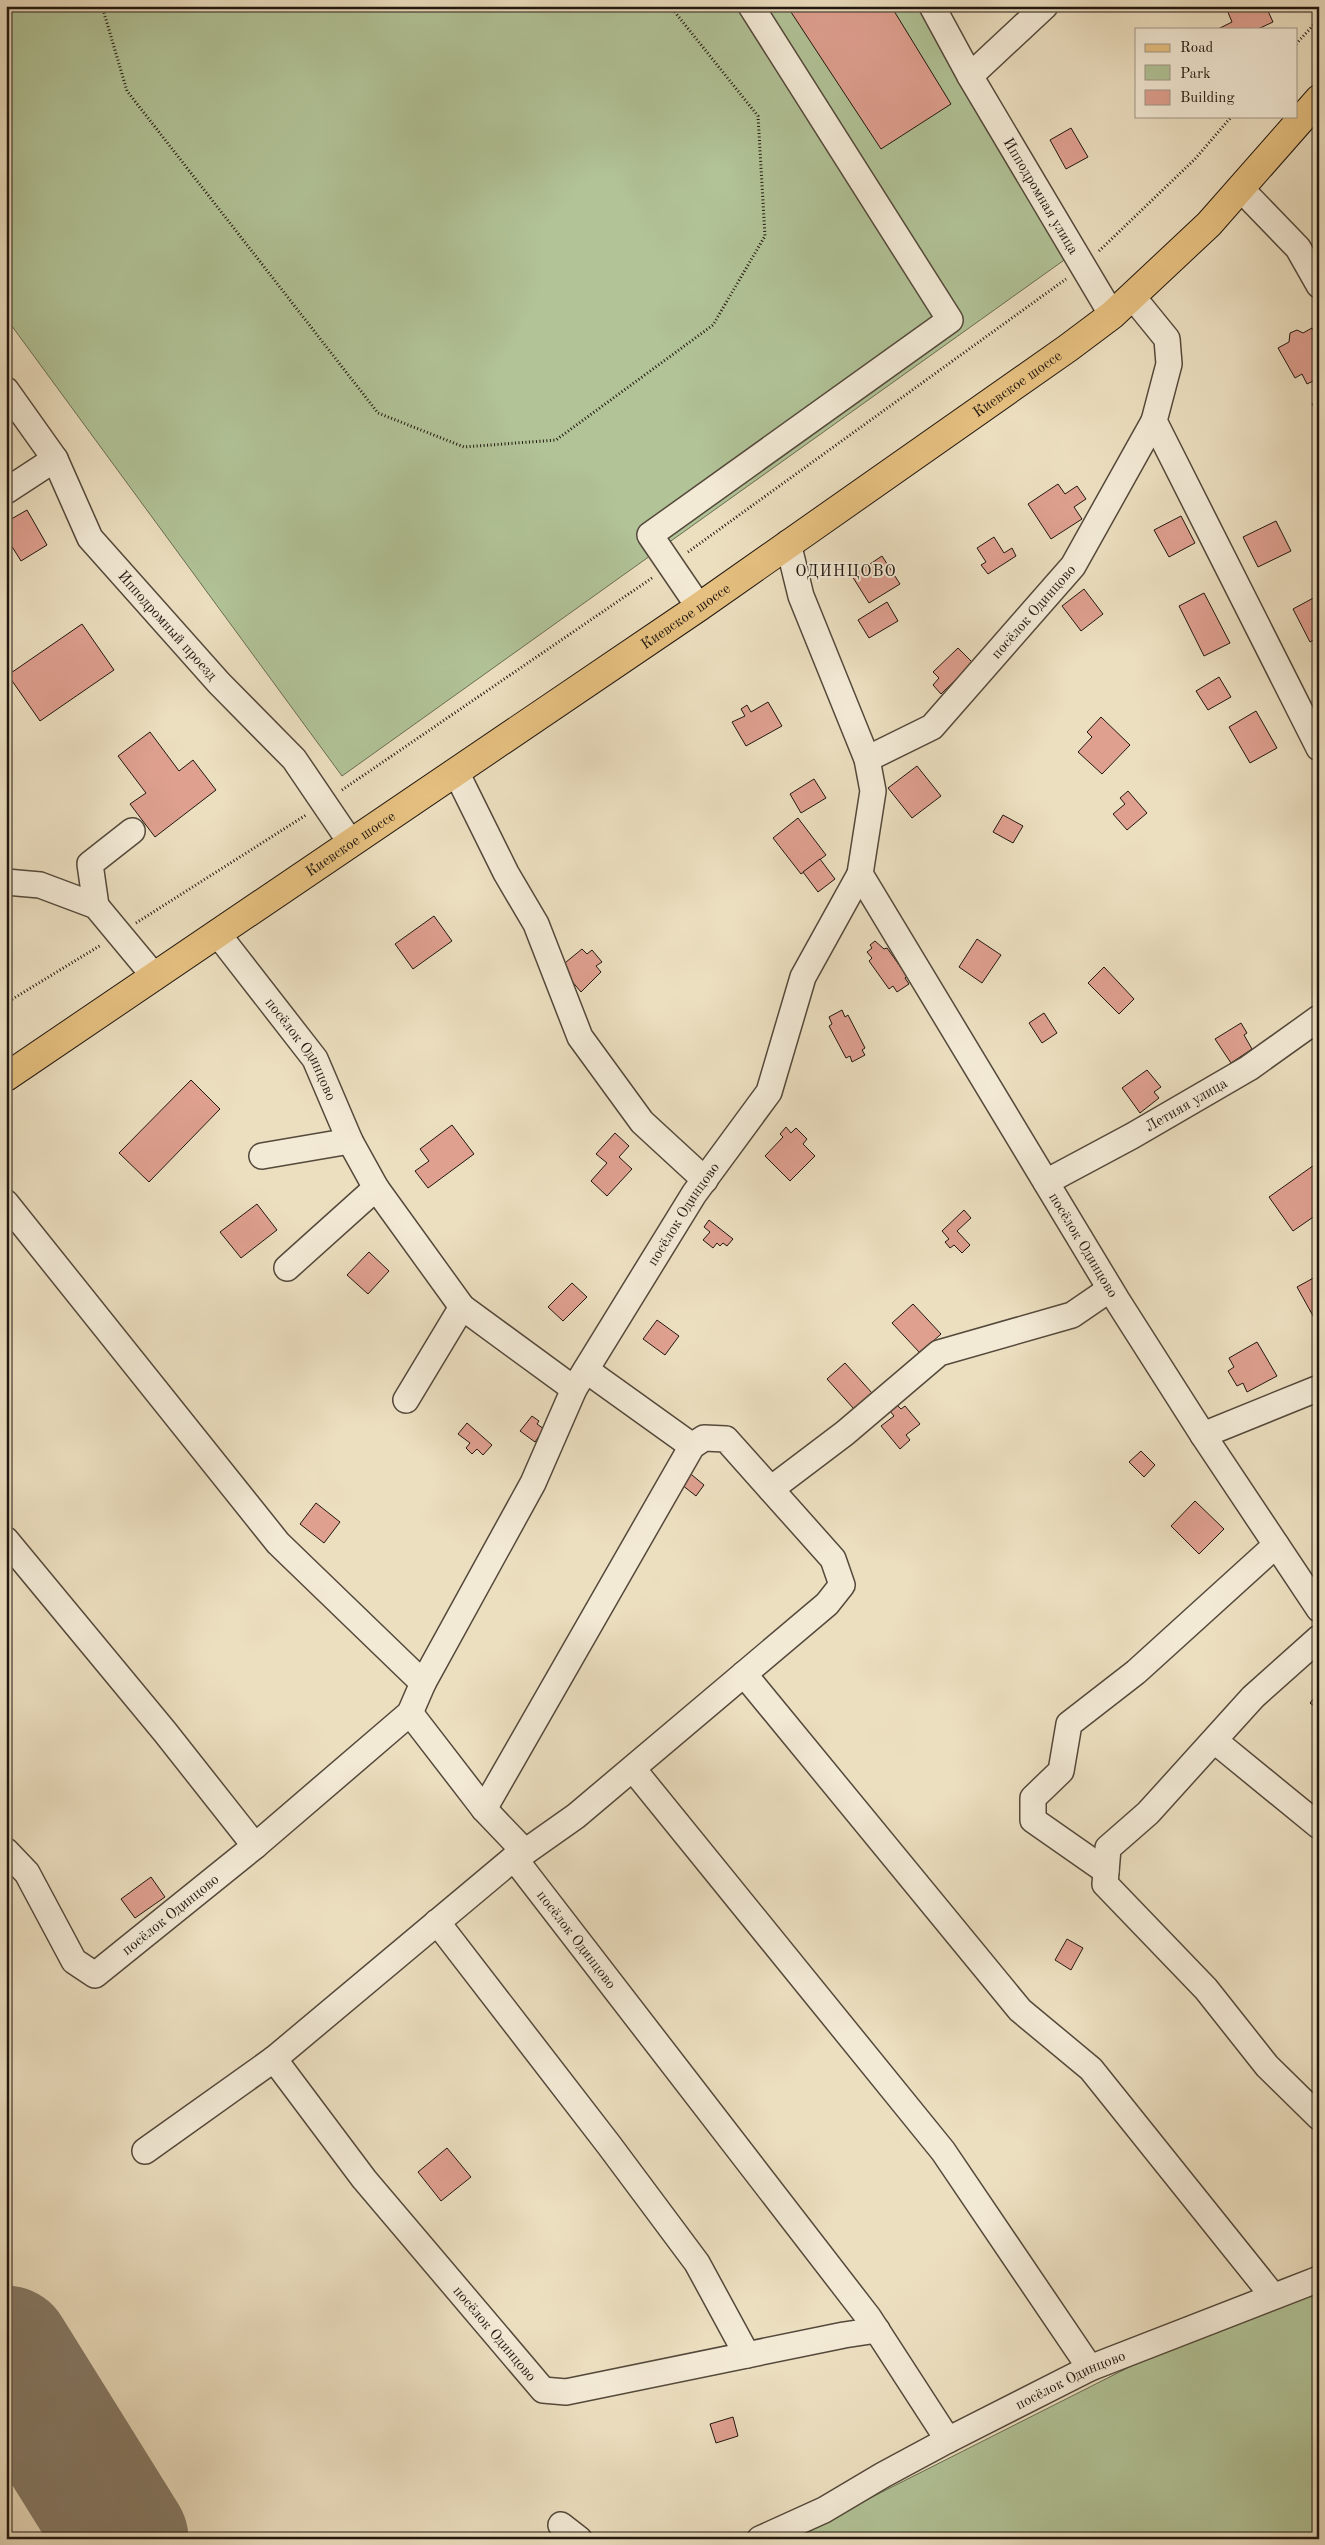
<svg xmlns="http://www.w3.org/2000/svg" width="1325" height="2545" font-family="'Old Standard TT',serif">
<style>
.green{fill:#b1c397;stroke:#696d53}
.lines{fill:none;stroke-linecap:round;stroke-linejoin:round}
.runway{stroke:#867b68;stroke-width:131}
.building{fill:#dfa090;stroke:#21170f}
.minor-casing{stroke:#54493b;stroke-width:28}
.major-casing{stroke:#21170f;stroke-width:30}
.path{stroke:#21170f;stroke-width:3;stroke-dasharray:1 2.5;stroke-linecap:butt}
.minor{stroke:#f3ead6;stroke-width:25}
.major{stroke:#e6c080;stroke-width:28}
.labels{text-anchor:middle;stroke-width:4;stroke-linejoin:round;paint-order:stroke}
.street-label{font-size:15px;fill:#21170f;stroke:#f3ead6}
.neighbourhood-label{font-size:16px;letter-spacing:1px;fill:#21170f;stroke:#f3ead6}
</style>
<rect width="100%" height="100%" fill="#ecdfc0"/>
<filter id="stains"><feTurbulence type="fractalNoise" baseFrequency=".004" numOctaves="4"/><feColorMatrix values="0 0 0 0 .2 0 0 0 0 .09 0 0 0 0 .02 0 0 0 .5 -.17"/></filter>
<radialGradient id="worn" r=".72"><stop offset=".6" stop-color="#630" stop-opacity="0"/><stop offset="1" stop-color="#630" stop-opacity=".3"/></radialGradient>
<g class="green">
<path d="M6,6H924L1067,258L342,776L6,318Z"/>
<path d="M1319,2292V2539H789L1163,2350Z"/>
</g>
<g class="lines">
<path class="runway" d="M6,2351L123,2539"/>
</g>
<g class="building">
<path d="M787,6H891L951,104L881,149Z"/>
<path d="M1235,6H1278L1268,11L1273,22L1258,29H1218L1232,22L1227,10Z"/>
<path d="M1071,128L1088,157L1066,169L1050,140Z"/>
<path d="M1312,328L1319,341V378L1307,384L1302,374L1295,378L1278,348L1289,342L1290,333L1297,330L1303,333Z"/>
<path d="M1319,399V422L1314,415L1317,413L1312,404Z"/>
<path d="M1058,484L1065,494L1077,486L1086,499L1074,507L1082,519L1051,539L1028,504Z"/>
<path d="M27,510L47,545L21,561L6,537V522Z"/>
<path d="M1181,516L1195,543L1169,557L1154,530Z"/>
<path d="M1276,521L1291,551L1258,567L1243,537Z"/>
<path d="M994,537L1004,553L1012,548L1016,556L988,574L981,565L986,562L977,548Z"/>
<path d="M882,556L900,584L869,603L852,576Z"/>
<path d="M1084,589L1103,614L1081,631L1062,606Z"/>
<path d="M1204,593L1230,643L1204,656L1179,606Z"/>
<path d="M1319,595V637L1310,642L1293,609Z"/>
<path d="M887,602L898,621L869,638L858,620Z"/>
<path d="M82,624L114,670L40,721L8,675Z"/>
<path d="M958,648L973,663L941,694L933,685L939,678L933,672Z"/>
<path d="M1219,677L1231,697L1208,710L1196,691Z"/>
<path d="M768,702L782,726L746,746L732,722L745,716L741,709L747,705L751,712Z"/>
<path d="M1256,711L1277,748L1250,763L1229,727Z"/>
<path d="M1101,717L1130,745L1102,774L1078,752L1092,737L1087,732Z"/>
<path d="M150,732L179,771L193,760L216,790L155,837L130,804L146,793L118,756Z"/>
<path d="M917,766L941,796L912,818L888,788Z"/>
<path d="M814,779L826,798L801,813L790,794Z"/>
<path d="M1128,791L1147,813L1127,830L1113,814L1125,804L1120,798Z"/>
<path d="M1003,815L1023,826L1013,843L993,832Z"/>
<path d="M798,818L826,855L801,874L773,838Z"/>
<path d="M820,859L835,879L818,892L803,872Z"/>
<path d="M434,916L452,941L413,969L395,944Z"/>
<path d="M977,939L1001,955L982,983L959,967Z"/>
<path d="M875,941L884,949L887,948L907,976L905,978L909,984L897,992L893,986L889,989L869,961L872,958L867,952L872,948L870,945Z"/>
<path d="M582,949L587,954L592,950L602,962L596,966L601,972L581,992L560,967Z"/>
<path d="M1104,967L1134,999L1119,1014L1088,983Z"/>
<path d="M842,1010L845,1017L848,1015L865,1048L862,1050L865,1055L852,1062L850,1056L846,1058L829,1026L832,1024L829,1017Z"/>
<path d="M1044,1013L1057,1033L1042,1043L1029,1023Z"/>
<path d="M1241,1023L1247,1033L1244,1035L1252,1049L1231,1063L1215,1039Z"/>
<path d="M1147,1070L1161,1087L1154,1092L1159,1098L1140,1113L1122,1088Z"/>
<path d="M191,1080L220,1109L149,1182L119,1153Z"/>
<path d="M452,1125L474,1154L428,1188L415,1171L429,1161L420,1149Z"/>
<path d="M786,1127L791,1133L796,1128L807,1139L803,1144L815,1156L790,1181L765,1156L783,1137L780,1134Z"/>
<path d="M615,1133L629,1146L619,1157L632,1169L607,1196L591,1181L607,1163L596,1154Z"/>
<path d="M1317,1163L1319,1166V1213L1293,1231L1269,1197Z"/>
<path d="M257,1204L277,1230L241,1258L220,1232Z"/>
<path d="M964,1210L971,1218L957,1231L970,1245L962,1253L954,1245L950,1248L945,1242L949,1239L942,1231Z"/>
<path d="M709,1220L733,1239L727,1246L723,1243L720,1246L717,1243L713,1248L703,1240L710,1232L704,1227Z"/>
<path d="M369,1252L389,1271L368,1294L347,1275Z"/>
<path d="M1319,1275V1322L1317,1323L1297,1287Z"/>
<path d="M572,1283L587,1297L563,1321L548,1307Z"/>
<path d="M913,1304L941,1334L920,1353L892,1323Z"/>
<path d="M657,1320L679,1336L665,1355L643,1339Z"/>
<path d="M1257,1342L1277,1376L1247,1392L1243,1383L1237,1386L1228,1371L1234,1367L1229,1358Z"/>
<path d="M845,1363L872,1393L854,1409L827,1379Z"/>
<path d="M897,1405L901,1409L905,1406L920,1424L906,1435L910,1440L900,1449L881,1426L894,1416L890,1411Z"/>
<path d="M532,1416L539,1421L537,1424L544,1429L535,1442L520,1431Z"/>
<path d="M467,1423L492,1445L483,1455L477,1449L472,1454L466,1448L470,1443L458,1434Z"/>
<path d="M1141,1451L1155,1465L1144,1477L1129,1462Z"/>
<path d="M686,1470L704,1485L696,1496L677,1481Z"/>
<path d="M1195,1501L1224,1529L1199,1554L1171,1526Z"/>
<path d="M316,1503L340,1522L324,1543L300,1524Z"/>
<path d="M1319,1692V1710L1310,1703Z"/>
<path d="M151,1877L165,1897L135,1918L121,1899Z"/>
<path d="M1067,1939L1083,1948L1071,1970L1055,1960Z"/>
<path d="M447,2148L471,2177L441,2201L418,2172Z"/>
<path d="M733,2417L738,2436L716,2443L710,2424Z"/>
</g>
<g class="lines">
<g class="minor-casing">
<g id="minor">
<path id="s1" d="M932,6L970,76L1112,315"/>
<path d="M970,76L1045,6"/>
<path d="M1241,189L1298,248L1319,285"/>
<path d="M1132,296L1167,339L1169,364L1154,421L1319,748"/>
<path id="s2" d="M6,390L55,459L90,538L219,683L294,759L351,843"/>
<path d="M6,491L55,459"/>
<path id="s3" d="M788,543L801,596L867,759L873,791L860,874L1117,1300L1203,1435L1319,1609"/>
<path d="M699,607L650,535L950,320L751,6"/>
<path id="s4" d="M867,759L932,727L1073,566L1154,421"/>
<path d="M456,772L506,873L536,924L580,1037L642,1122L705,1180"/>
<path d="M6,882L40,885L96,906L155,977"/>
<path d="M96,906L90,864L132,831"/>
<path id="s5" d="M217,933L315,1059L350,1141L376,1188L462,1307L574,1389"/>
<path d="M262,1156L350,1141"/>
<path id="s6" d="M1046,1182L1132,1136L1249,1068L1319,1018"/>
<path d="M6,1203L278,1543L423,1683"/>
<path d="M287,1268L376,1188"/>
<path d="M586,1370L692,1446"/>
<path d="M406,1400L462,1307"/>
<path d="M1203,1435L1319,1388"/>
<path d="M771,1489L845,1433L939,1353L1072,1315L1110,1289"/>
<path d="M6,1540L165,1732L255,1846"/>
<path d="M1319,1638L1253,1697L1148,1813L1108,1848L1105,1884L1206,1989L1267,2066L1319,2117"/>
<path d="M744,1674L1020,2010L1091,2069L1273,2296"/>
<path id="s7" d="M410,1713L484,1809L525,1852L514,1858L869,2318L948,2440L1090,2368L1319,2279"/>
<path d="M1215,1741L1319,1826"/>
<path d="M633,1769L943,2151L1090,2368"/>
<path d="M484,1809L692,1446L704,1438L726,1439L833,1559L842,1585L827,1604L576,1816L525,1852"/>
<path id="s8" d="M6,1851L27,1873L74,1961L95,1975L255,1846L410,1713L423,1683L533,1483L574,1389L694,1194L769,1092L803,977L860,874"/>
<path d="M1106,1871L1033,1820V1798L1061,1771L1069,1724L1136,1672L1276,1545"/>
<path d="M437,1922L609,2145L697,2263L747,2355"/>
<path d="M274,2059L514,1858"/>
<path id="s9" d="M145,2151L274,2059L364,2179L543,2390L566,2392L844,2335L877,2330"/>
<path d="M561,2525L579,2539"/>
<path d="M760,2539L824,2510L883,2475L948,2440"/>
</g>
</g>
<g class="major-casing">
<g id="major">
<path id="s10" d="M6,1077L699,607L1068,348L1112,315L1209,224L1319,99"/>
</g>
</g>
<g class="path">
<path d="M102,6L127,91L378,413L464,447L556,440L713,325L765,236L758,116L670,6"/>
<path d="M1296,44L1319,19"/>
<path d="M1099,251L1195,159L1232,116"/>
<path d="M688,552L1066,279"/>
<path d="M342,790L652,578"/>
<path d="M136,923L306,815"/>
<path d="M6,1003L101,945"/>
</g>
<use href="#minor" class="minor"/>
<use href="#major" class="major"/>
</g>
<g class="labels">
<g class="street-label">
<text dy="5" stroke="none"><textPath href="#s1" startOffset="219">Ипподромная улица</textPath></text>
<text dy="5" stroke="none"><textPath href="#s10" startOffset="1226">Киевское шоссе</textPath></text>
<text dy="5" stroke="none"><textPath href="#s4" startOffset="226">посёлок Одинцово</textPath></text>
<text dy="5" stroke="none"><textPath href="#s10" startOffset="821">Киевское шоссе</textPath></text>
<text dy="5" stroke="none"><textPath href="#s2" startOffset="288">Ипподромный проезд</textPath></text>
<text dy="5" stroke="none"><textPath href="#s10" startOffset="416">Киевское шоссе</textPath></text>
<text dy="5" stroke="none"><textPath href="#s5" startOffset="144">посёлок Одинцово</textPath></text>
<text dy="5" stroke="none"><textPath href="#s6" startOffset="160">Летняя улица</textPath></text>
<text dy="5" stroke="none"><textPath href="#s8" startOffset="1135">посёлок Одинцово</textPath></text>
<text dy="5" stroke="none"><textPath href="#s3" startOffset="780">посёлок Одинцово</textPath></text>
<text dy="5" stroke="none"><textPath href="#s8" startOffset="252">посёлок Одинцово</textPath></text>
<text dy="5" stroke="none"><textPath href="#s7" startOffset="296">посёлок Одинцово</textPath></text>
<text dy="5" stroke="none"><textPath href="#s9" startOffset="511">посёлок Одинцово</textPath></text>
<text dy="5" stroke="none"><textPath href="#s7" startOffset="1056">посёлок Одинцово</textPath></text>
</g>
<g class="neighbourhood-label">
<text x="846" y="576">ОДИНЦОВО</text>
</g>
</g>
<rect width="1325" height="2545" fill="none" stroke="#ecdfc0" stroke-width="25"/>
<rect x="8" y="8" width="1310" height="2530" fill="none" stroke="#21170f" stroke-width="2.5"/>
<rect x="12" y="12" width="1300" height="2520" fill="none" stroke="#21170f"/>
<rect x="1135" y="28" width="162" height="90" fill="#f3ead6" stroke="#9f9686"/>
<rect x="1145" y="44" width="25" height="8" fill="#e6c080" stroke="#9f9686"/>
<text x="1180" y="52" font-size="15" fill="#21170f">Road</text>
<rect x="1145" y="65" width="25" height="15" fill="#b1c397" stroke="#9f9686"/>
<text x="1180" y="78" font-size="15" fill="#21170f">Park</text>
<rect x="1145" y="90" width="25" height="15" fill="#dfa090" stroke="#9f9686"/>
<text x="1180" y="102" font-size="15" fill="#21170f">Building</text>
<rect width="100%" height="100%" filter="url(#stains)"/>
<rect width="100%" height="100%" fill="url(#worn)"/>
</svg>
